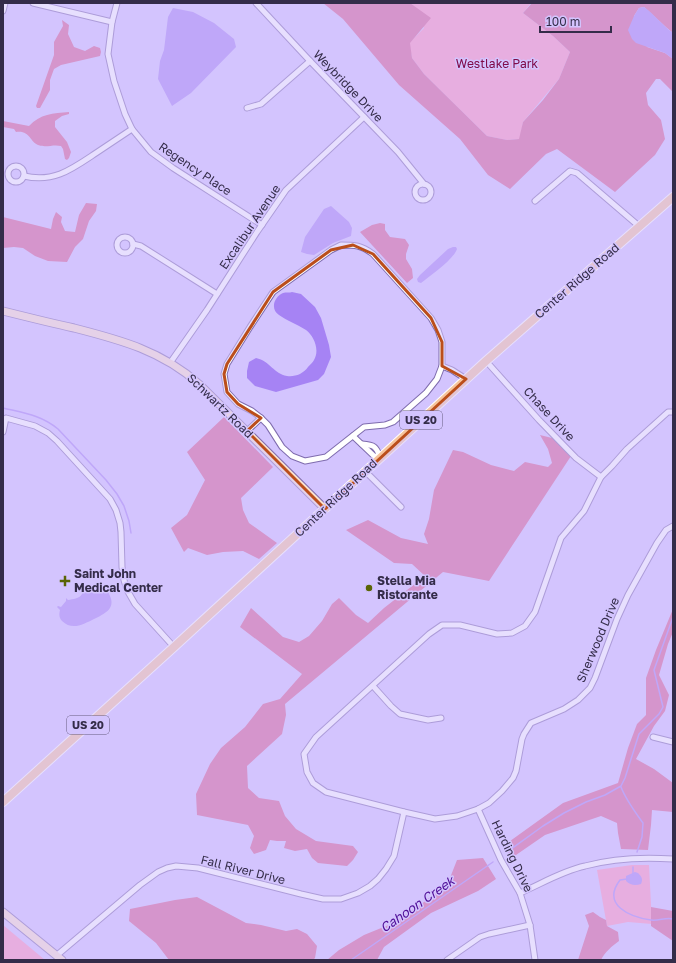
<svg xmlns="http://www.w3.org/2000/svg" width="676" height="963" font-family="'Golos Text',sans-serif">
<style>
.green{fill:#ff93bc}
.forest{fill:#d75c90}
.water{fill:#a683f4}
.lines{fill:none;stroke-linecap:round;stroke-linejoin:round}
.stream{stroke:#a683f4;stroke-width:1.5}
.street-casing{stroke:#7f6cae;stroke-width:7}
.secondary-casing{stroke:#7f6cae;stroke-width:9}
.primary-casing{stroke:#fff;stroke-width:10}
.street{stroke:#fff;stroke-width:5}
.secondary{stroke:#fae1ce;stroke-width:7}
.primary{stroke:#f6c49d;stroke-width:8}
.marked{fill:none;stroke:#bb4e1b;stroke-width:3;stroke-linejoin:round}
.poi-dot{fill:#5a6404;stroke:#d3c4fe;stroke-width:1.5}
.labels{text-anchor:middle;stroke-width:3;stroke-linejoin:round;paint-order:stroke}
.shield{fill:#d3c4fe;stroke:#645a7f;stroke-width:1}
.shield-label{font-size:11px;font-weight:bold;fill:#342c49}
.park-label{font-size:12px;fill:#800b49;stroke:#d3c4fe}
.street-label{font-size:12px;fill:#342c49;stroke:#d3c4fe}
.poi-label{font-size:12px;font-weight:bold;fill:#342c49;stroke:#d3c4fe;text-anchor:start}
.water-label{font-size:13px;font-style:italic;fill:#4f0d97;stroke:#d3c4fe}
</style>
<rect width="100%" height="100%" fill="#d3c4fe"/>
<g class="green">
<path d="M410,3H531L523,13L553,36L570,52L559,79L523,122L520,139L507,140L487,136L424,74L412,58L409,43L424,28L416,8Z"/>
<path d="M632,865H649L652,924L628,922L607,926L597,870Z"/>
<path d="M3,925L45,960H3Z"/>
</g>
<g class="forest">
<path d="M323,3H410L431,18L410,43L412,58L424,74L487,136L507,140L519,139L523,122L543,100L559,79L570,52L553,36L523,13L532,3H673V33L667,28L644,7L639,8L634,16L647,47L665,53L673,59V92L660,79H656L646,93L648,105L661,120L665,139L655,155L615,192L557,149L546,154L510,189L488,175L460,139L399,85L343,19Z"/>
<path d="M62,20L69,25L68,34L74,47L85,51L94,46L100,48L101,52L100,56L61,65L54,69L50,80V90L40,108H37L36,106L54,55V42L63,26Z"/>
<path d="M69,112V114L62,116L55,121V127L67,142L71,152L69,158L67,160L65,159L63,149L61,146C53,144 46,148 38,145C30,142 30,130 16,132L14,129L3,127V121L29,126C40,114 53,113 69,112Z"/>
<path d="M86,203L97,204L96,211L89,221L83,239L75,247L67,262L48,261L35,256L23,248L14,247L3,248V217L51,229L53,219L56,212L62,217L61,222L65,231L75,232L79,215Z"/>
<path d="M380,223L385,224V230L390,237L405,239L409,245L406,254V259L412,269L413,278L407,283L360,232L372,225Z"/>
<path d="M224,417L273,467L241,498L243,510L249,523L277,543L259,559L243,551L223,552L207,555L188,548L184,552L171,528L187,515L205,480L187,452Z"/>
<path d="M540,435L556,439L571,456L489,581L443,572L285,704L286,715L282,734L247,766L248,788L259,798L279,801L285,816L296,829L316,841L353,846L358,852L353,860L347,866L318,863L312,858L307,849L295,851L284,848L286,841H277L270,840L266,850L254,854L250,848L254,836L248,825L197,815L196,794L210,764L221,748L245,727L263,704L280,699L302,674L240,627L251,608L283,637L299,642L309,636L322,621L332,604L339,598L356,615L368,623L384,608L425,576L412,564L394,563L346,530L368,520L401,538L428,544L424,534L429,519L434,490L453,450L463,452L491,465L514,471L525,462L548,467L552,463L548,449Z"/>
<path d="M673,609V632L668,644L659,675L669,695L665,711L654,726L636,759L654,769L673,783V812L652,810L651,825L648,850L621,849L618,833L617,823L601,816L545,835L516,855L511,857L504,846L506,844L563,803L618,783L628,748L637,724L646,715V678L656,650Z"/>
<path d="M483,858L496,879L478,891L431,913L384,947L377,960H327L339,950L364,935L391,924L424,902L448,883L457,860Z"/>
<path d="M197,897L246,923L261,925L286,931L297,929L307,934L317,946L315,958L313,960H169L156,943L129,921L130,909L175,900Z"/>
<path d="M651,907L673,911V941L651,926Z"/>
<path d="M593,912L600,917L606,920L607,926L618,932L619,941C612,946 605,952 601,960H578L589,926L585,915Z"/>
</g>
<g class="water">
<path d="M644,7C655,15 662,25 673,33V59L665,53L636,43L632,39L628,30L634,16L639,8Z"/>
<path d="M173,8L193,12L214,23L234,39L236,47L191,93L172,106L158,79L160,61L164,50L168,17Z"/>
<path d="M331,206L349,222L352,228L351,236L333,243L314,255L307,254L301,252L305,237L324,209Z"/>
<path d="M453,247H456L457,249C454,259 430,276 421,283L418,282L417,279L420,275L448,249Z"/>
<path d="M292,292L301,294L315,307L321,318L329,345L331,357L324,374L318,380L276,392L255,386L247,378V371L249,362L256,358C270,361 274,374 287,376C295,377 303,374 308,367C310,365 313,362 314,360C320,350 314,336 306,330C297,324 287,321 279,315C270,309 274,297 283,293C286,292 290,293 292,292Z"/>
<path d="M85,588L97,590H105L106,589C118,606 109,612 94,619C84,624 72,631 62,621C59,618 59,614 60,610L57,607L58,606L61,607L66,601V598L68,600C73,599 79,599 82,594C83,592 84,590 85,588Z"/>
<path d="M635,872L638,873C642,877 643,879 641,884C635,886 630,885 626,881V876Z"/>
</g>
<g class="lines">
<g class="stream">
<path d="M3,408C24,413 41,415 58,429L106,480L117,494L124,506L129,521L131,533"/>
<path d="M621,787C626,800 635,812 643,823L642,837L637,852"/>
<path d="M507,852L543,826L564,813L586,802L605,795L621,786L625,778L639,734L659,714L663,707L654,670L673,617"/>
<path d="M633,875V867"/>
<path d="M627,879L620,880C601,905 630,917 651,920C659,921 666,917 673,919"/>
<path d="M351,960L493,862"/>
</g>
<g class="street-casing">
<g id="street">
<path d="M33,3L112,22"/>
<path d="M117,3L112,22L108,54L114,81L125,114L132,129L151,152L173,168L262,225"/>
<path d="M256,3L310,61L398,152L424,184"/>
<path d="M3,11L5,3"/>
<path d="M247,108L261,104L310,61"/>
<circle cx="16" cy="174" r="8"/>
<path d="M24,176C54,183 72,169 96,153C108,145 120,137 132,129"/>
<circle cx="423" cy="192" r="8"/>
<path d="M535,201L570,171L577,173L640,227"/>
<circle cx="125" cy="245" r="8"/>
<path d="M133,244L141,246L217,294"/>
<path d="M341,245C355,245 361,245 373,254L431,318L438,330L442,342V366L437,379L426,393L393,422L385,425L364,427L326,457L305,461L292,456L282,447L268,425L261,418L252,411L238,404L227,392L224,374L227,364L250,327L273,292L331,250Z"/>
<path d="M486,361L539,420L576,458L601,477"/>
<path d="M170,363L207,310L257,232L286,190L364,117"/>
<path d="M442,366L452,370L466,379"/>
<path d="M673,412H668L627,449L612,466L601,477L584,511L561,538L535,612L525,626L512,633L497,634L460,625H442L429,634L316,737L304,754L307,772L313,783L326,792L404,812L435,819L457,816L478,809L489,803L502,791L513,778L516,771L522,739L524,734L531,723L564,709L578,700L590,688L595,678L617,619L628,595L657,543L666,530L673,526"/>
<path d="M247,431L261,418"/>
<path d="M3,432L6,418L35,426L48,433L57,441L110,499L116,510L120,523L121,532L122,567L124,580L127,590L135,604L174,647"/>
<path d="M353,436L374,456L380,457"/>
<path d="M362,444C374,445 376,446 380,457"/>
<path d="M365,471L401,507"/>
<path d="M373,686L391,706L400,714L428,720L441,718"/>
<path d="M653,737L673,742"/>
<path d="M478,809L501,860L520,893L530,925L535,960"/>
<path d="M520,893C541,884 562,871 585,866C614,858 644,857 673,859"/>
<path d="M56,956L140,885L158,872L167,868L176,866L198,868L301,894L323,899H341L358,893L370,886L378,879L386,869L394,856L404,812"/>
<path d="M447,960L480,937L489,934L530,925"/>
</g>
</g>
<g class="secondary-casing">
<g id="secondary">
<path d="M3,311C27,317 51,323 74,328C121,340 162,351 199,384L325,509"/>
<path d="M3,912L62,960"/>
</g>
</g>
<g class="primary-casing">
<path id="primary" d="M3,802L174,647L486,361L673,197"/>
</g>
<use href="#street" class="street"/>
<use href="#secondary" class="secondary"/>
<use href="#primary" class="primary"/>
</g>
<path d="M0 0H676V963H0ZM353,245L373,254L431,318L442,342V366L466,379L325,509L247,431L261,418L238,404L227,392L224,374L227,364L273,292L331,250Z" fill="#d3c4fe" fill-opacity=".55" fill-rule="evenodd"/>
<path class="marked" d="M353,245L373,254L431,318L442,342V366L466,379L325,509L247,431L261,418L238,404L227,392L224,374L227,364L273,292L331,250Z"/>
<g class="poi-dot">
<path d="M63 575h4v4h4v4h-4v4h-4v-4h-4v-4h4z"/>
<circle cx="369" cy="588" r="4"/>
</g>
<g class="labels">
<g class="shield">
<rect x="400" y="411" width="42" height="18" rx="3"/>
<rect x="67" y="716" width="42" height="18" rx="3"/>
</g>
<g class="shield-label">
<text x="421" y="424">US 20</text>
<text x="88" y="729">US 20</text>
</g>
<g class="park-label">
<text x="497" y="68">Westlake Park</text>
</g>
<g class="street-label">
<text transform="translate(348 86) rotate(46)" y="4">Weybridge Drive</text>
<text transform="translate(195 169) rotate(34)" y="4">Regency Place</text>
<text transform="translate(250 227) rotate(-56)" y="4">Excalibur Avenue</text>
<text transform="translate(577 281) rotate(-41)" y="4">Center Ridge Road</text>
<text transform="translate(220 406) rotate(44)" y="4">Schwartz Road</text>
<text transform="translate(549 414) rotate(47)" y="4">Chase Drive</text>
<text transform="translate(336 498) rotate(-43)" y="4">Center Ridge Road</text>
<text transform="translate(598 640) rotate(-67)" y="4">Sherwood Drive</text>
<text transform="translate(512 856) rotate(64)" y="4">Harding Drive</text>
<text transform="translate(243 870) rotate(14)" y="4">Fall River Drive</text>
</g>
<g class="poi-label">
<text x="74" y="578">Saint John<tspan x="74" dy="14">Medical Center</tspan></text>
<text x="377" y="585">Stella Mia<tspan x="377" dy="14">Ristorante</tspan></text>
</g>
<g class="water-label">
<text transform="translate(417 904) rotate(-35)" y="5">Cahoon Creek</text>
</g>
</g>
<rect width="676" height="963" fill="none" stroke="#342c49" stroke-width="8"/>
<path d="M540 26v6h71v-6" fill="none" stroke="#342c49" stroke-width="2"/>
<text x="546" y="26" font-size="12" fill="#342c49" stroke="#d3c4fe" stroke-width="3" paint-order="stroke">100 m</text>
</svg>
